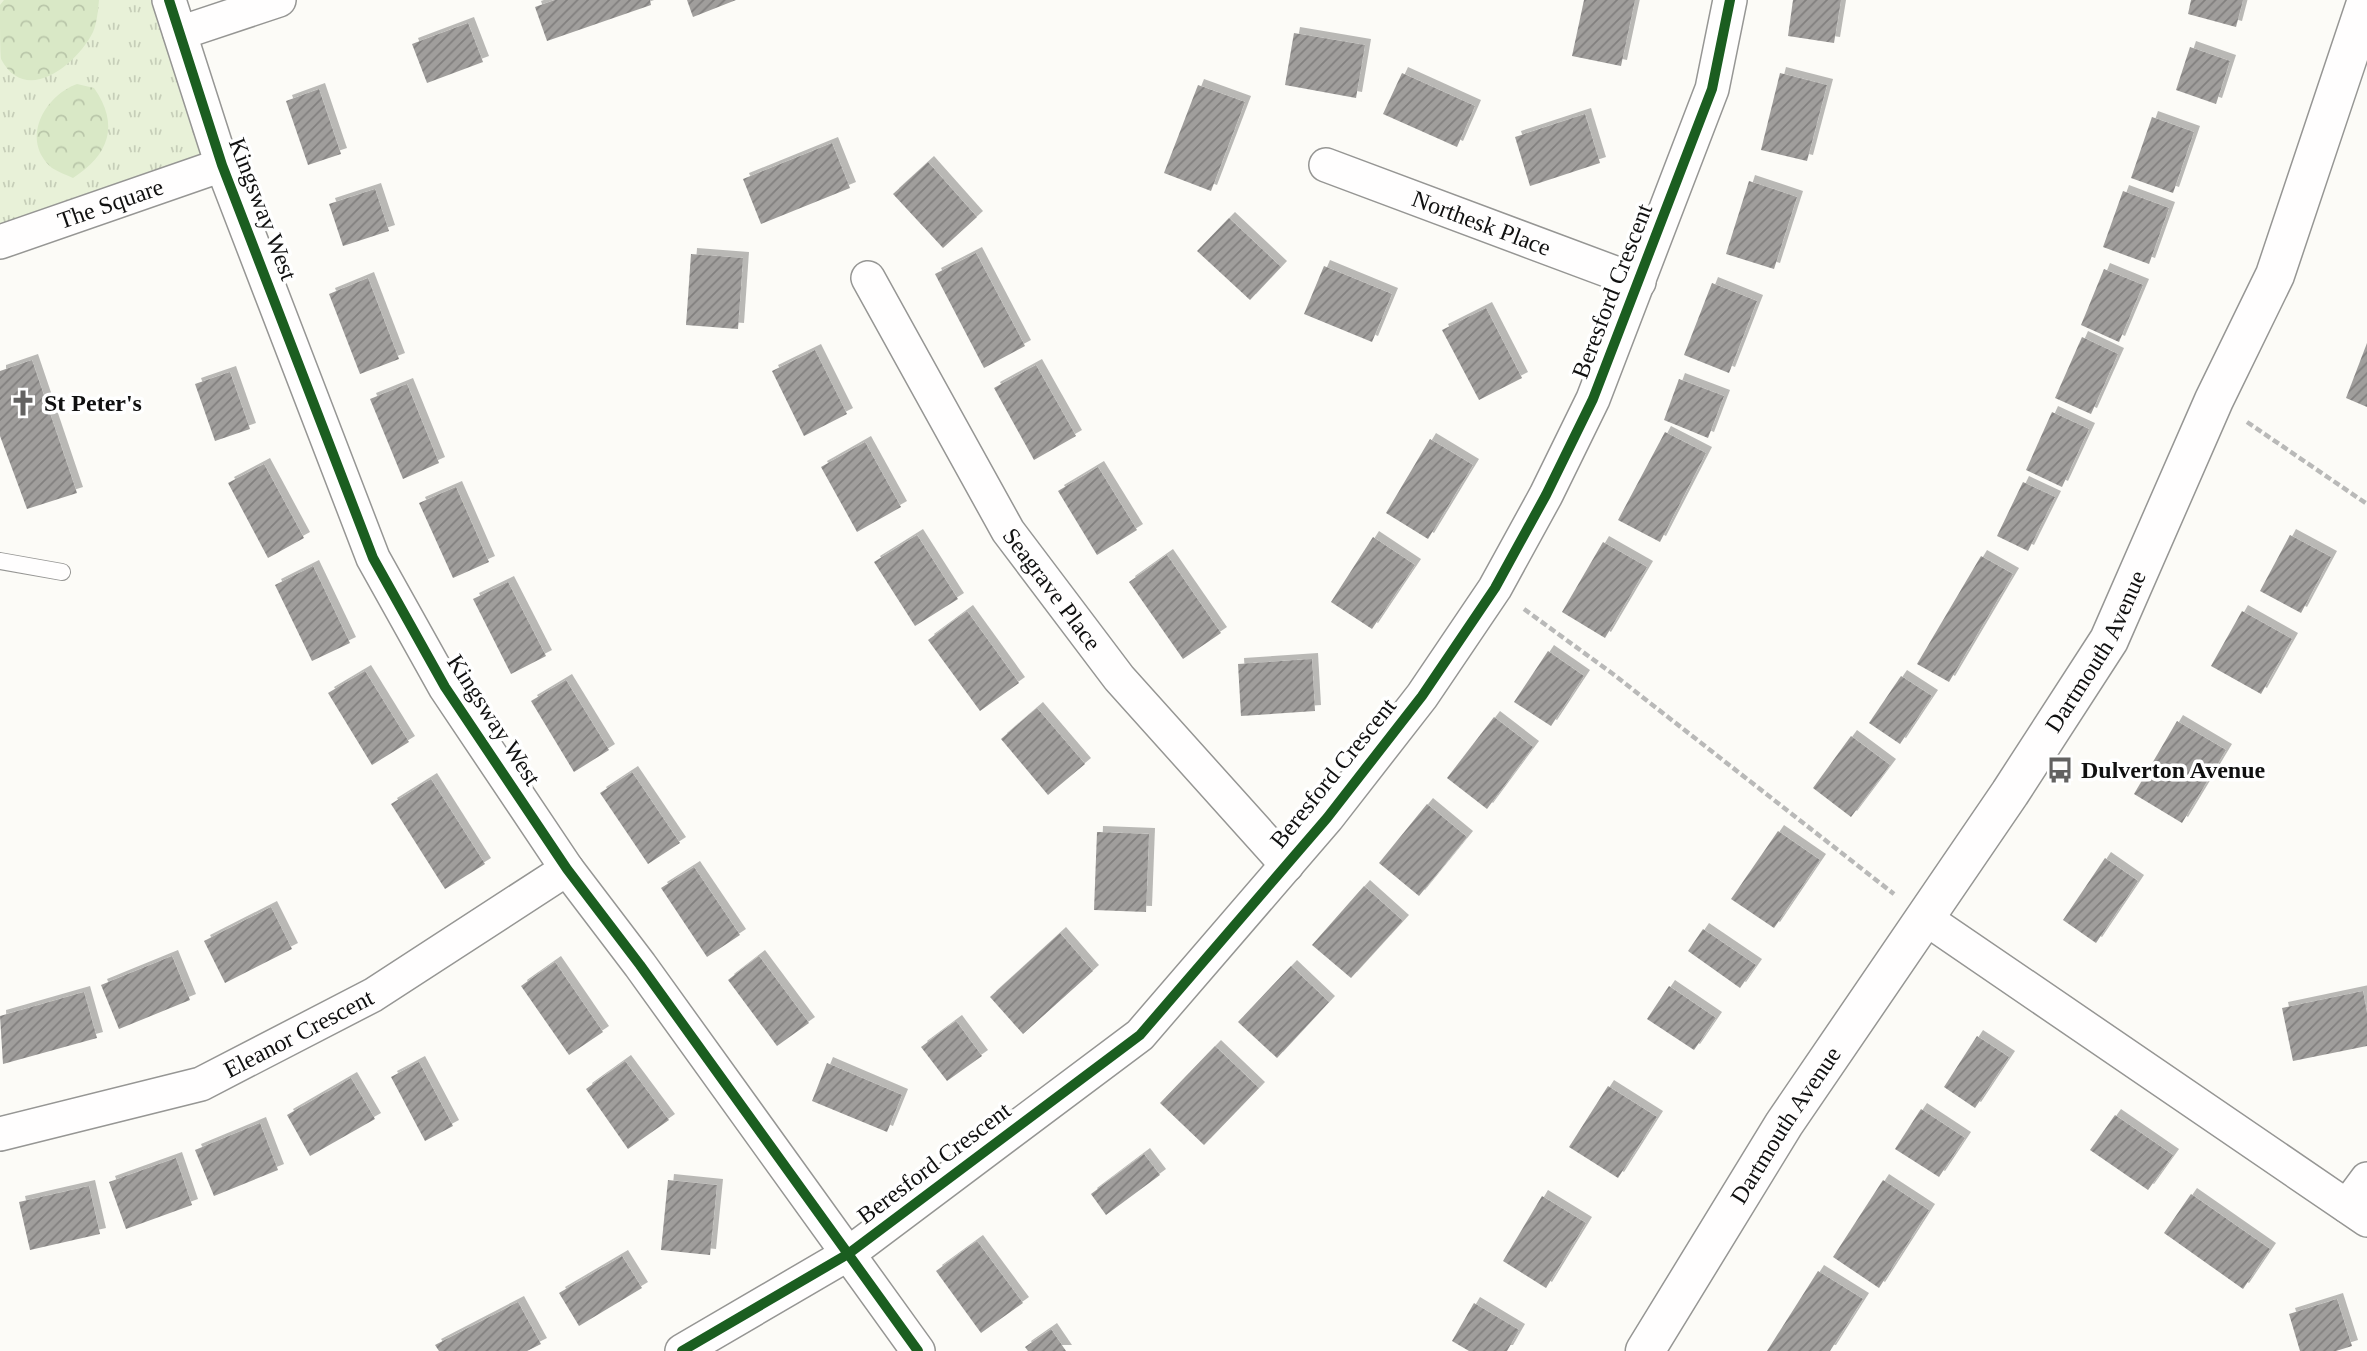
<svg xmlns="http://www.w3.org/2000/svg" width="2367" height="1351" font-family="Georgia,serif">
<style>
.grass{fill:url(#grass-tufts)}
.forest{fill:url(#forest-crowns)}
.building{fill:url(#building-hatch);filter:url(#shadow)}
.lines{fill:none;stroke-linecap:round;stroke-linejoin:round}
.service-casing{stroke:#969694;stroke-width:18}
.minor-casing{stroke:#969694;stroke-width:36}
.tertiary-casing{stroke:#969694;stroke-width:41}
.path{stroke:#b9b9b8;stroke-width:4.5;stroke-dasharray:7 3.5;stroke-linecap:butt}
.service{stroke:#fffefe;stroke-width:16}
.minor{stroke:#fffefe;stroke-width:33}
.tertiary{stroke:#fffefe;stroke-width:38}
.cycleway-casing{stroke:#fff;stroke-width:15}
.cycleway{stroke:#1b5e20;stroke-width:10}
.labels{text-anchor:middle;stroke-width:7;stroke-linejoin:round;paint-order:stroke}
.street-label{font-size:24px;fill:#101010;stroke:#fff}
.poi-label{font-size:24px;font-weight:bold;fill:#101010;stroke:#fff;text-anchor:start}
</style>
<defs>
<pattern id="grass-tufts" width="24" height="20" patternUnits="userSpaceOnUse" patternTransform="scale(1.75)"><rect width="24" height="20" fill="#e8f1d8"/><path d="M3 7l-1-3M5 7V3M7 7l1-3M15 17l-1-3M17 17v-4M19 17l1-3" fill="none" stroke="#c6ceb8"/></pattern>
<pattern id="forest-crowns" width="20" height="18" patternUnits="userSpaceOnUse" patternTransform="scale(1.75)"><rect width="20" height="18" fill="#d9e8c6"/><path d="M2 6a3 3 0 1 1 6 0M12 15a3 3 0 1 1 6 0" fill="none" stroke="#b9c6a9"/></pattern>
<pattern id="building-hatch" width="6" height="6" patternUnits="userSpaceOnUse" patternTransform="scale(1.75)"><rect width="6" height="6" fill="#a09e9c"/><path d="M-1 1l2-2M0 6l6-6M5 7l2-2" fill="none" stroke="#817f7e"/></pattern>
<filter id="shadow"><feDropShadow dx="6" dy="-6" stdDeviation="0" flood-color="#0004"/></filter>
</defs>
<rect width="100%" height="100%" fill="#fcfbf7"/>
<path class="grass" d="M0,0H169L222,165L0,242Z"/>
<g class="forest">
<path d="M4,0H99C98,10 97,23 93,32C78,63 26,107 1,59C0,47 0,19 0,5Z"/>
<path d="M77,84L94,88C120,125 109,155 73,178C67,175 58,172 52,168C20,140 44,96 77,84Z"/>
</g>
<g class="building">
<path d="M555,0H650L651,5L547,41L535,7Z"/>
<path d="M687,0H736L693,17Z"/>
<path d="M1584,0H1635L1621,66L1572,56Z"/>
<path d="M1793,0H1841L1834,43L1788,36Z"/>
<path d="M2191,0H2243L2236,27L2188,14Z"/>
<path d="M468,23L483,62L427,83L412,44Z"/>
<path d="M1294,33L1365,45L1356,98L1285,85Z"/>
<path d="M2190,47L2230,61L2216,104L2176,90Z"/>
<path d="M1402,73L1475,106L1457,147L1383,114Z"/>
<path d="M1780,73L1827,85L1807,161L1761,150Z"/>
<path d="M1198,85L1245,102L1211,191L1164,173Z"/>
<path d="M319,89L341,154L308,165L286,101Z"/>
<path d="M1585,114L1600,163L1530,186L1515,137Z"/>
<path d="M2152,117L2194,132L2173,193L2131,178Z"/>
<path d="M832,143L850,188L761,224L743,179Z"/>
<path d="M928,162L977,217L943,248L893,194Z"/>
<path d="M1749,181L1797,197L1774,269L1726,254Z"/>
<path d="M375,189L389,231L343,246L329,204Z"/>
<path d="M2123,191L2169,208L2149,264L2103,247Z"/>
<path d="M1229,218L1281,267L1250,300L1197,251Z"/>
<path d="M976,253L1025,346L984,368L935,274Z"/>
<path d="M691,254L743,258L738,329L686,325Z"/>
<path d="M1324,266L1392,294L1372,342L1304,314Z"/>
<path d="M2104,269L2143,285L2119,342L2081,325Z"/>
<path d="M368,278L399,359L360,374L329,294Z"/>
<path d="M1712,283L1757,301L1729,373L1684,355Z"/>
<path d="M1486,308L1522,378L1479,400L1442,330Z"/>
<path d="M2082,337L2118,354L2091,414L2055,398Z"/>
<path d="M2367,343V407L2346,398Z"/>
<path d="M815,350L847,414L804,436L772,371Z"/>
<path d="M32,360L77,493L27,509L0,436V371Z"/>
<path d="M1036,365L1076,436L1034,460L994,388Z"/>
<path d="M230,372L250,429L215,441L195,384Z"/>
<path d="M1679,379L1724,396L1708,438L1664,420Z"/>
<path d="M407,384L439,463L403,479L370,399Z"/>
<path d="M2052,412L2089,429L2062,487L2026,470Z"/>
<path d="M1665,432L1706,453L1660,542L1618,520Z"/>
<path d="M1430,439L1473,465L1428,539L1386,513Z"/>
<path d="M865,442L901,507L857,532L821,467Z"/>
<path d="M264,464L304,538L268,558L228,483Z"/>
<path d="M1098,467L1137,530L1097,555L1058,491Z"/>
<path d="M2023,482L2055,497L2028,551L1997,536Z"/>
<path d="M456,487L489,562L453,578L419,503Z"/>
<path d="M917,535L958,599L915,626L874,562Z"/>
<path d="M2290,535L2331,557L2301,613L2260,591Z"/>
<path d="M1373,537L1415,565L1372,629L1331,602Z"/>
<path d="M1603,542L1647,567L1605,638L1562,612Z"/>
<path d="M1167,555L1221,633L1183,659L1129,582Z"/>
<path d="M1981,556L2013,574L1949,682L1917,664Z"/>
<path d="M313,566L350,643L312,661L275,585Z"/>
<path d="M508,582L546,656L511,674L473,599Z"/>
<path d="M967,611L1019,683L980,711L928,640Z"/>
<path d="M2242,611L2292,639L2261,694L2211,666Z"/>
<path d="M1548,651L1584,676L1551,726L1514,702Z"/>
<path d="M1312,659L1315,711L1241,716L1238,664Z"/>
<path d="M365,671L409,742L372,765L328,693Z"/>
<path d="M1901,676L1932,696L1900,744L1869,723Z"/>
<path d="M566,680L609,750L574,772L531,701Z"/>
<path d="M1037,708L1085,764L1048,795L1001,739Z"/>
<path d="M1494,717L1533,747L1487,809L1447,778Z"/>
<path d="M2177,721L2226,750L2182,823L2134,794Z"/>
<path d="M1851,736L1890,765L1851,817L1813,788Z"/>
<path d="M632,772L680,843L648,864L600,793Z"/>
<path d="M431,779L485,864L445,889L391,804Z"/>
<path d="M1427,804L1467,837L1419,896L1379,863Z"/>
<path d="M1778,831L1820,860L1774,928L1731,899Z"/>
<path d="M1097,832L1149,834L1146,912L1094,910Z"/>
<path d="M2105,858L2138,881L2096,943L2063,920Z"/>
<path d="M694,867L740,935L707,957L661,888Z"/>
<path d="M1364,886L1403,921L1351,978L1312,945Z"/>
<path d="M271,907L292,949L225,983L204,941Z"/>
<path d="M1703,929L1756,965L1740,988L1688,951Z"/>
<path d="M1060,933L1093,971L1023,1034L990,997Z"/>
<path d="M172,956L190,1000L119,1029L101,985Z"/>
<path d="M759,956L809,1023L777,1046L728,980Z"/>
<path d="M555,962L603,1032L569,1055L521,986Z"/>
<path d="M1291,966L1329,1002L1277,1058L1238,1022Z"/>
<path d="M1669,986L1716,1018L1694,1050L1647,1019Z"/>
<path d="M2363,991L2367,1013V1046L2293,1061L2282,1008Z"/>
<path d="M84,992L97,1038L3,1064L0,1016Z"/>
<path d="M956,1021L982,1056L947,1081L921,1047Z"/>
<path d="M1977,1036L2009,1057L1975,1108L1944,1087Z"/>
<path d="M1215,1046L1259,1088L1204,1145L1160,1103Z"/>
<path d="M625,1061L669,1120L628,1149L586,1089Z"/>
<path d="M419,1062L453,1126L425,1141L391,1077Z"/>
<path d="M827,1063L902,1095L887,1132L812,1101Z"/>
<path d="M351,1078L375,1119L310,1156L287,1115Z"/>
<path d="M1608,1086L1657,1117L1618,1178L1569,1147Z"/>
<path d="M1921,1109L1965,1138L1939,1177L1895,1149Z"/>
<path d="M2115,1115L2173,1155L2148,1190L2090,1150Z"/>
<path d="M260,1123L278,1170L214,1196L195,1150Z"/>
<path d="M1144,1154L1160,1175L1106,1215L1091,1194Z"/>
<path d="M176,1158L192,1205L126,1229L109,1182Z"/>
<path d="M668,1180L717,1185L710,1255L661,1250Z"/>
<path d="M1883,1180L1929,1210L1879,1288L1833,1257Z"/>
<path d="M89,1186L100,1234L30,1250L19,1202Z"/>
<path d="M2191,1194L2270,1249L2243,1289L2164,1233Z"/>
<path d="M1542,1196L1586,1223L1546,1288L1503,1261Z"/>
<path d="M977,1241L1023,1303L981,1333L936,1271Z"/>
<path d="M622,1256L642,1288L579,1326L559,1293Z"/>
<path d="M1818,1271L1863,1299L1830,1351H1767Z"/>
<path d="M2337,1299L2352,1346L2336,1351H2300L2289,1314Z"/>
<path d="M518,1302L541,1344L527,1351H439L435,1345Z"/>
<path d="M1474,1303L1519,1330L1507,1351H1469L1452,1341Z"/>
<path d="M1051,1329L1066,1351H1028L1025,1347Z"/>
</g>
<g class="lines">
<g class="service-casing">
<path id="service" d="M0,561L62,572"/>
</g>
<g class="minor-casing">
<g id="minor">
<path d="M169,0L222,165L373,558L445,687L567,869L640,965L918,1351"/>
<path d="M180,33L279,0"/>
<path id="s1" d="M1326,165L1639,282"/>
<path id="s2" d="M0,242L222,165"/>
<path id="s3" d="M868,278L1008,531L1119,678L1287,865"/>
<path d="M1925,918L2367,1220"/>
<path id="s4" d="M0,1134L201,1084L373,995L567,869"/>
<path d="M2347,1206L2367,1179"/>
<path d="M682,1351L848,1254L1140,1035L1327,818L1422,696L1495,588L1546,495L1593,399L1712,89L1730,0"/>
</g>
</g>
<g class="tertiary-casing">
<g id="tertiary">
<path id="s5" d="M1645,1351L1784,1124L2010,793L2109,640L2214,400L2275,275L2367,0"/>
</g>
</g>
<g class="path">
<path d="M2247,422L2367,504"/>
<path d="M1524,609L1613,674L1894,894"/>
</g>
<use href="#service" class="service"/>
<use href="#minor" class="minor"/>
<use href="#tertiary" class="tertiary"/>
<g class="cycleway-casing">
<g id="cycleway">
<path d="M169,0L222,165L373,558L445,687L567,869L640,965L918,1351"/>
<path d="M682,1351L848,1254L1140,1035L1327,818L1422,696L1495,588L1546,495L1593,399L1712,89L1730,0"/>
</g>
</g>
<use href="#cycleway" class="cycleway"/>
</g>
<defs>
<g id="church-bare" transform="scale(2.1)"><path d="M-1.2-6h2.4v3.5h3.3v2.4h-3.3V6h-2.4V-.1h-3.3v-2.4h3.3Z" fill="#636261" stroke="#fff" stroke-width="2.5" paint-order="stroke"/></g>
<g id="bus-bare" transform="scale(2.1)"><path d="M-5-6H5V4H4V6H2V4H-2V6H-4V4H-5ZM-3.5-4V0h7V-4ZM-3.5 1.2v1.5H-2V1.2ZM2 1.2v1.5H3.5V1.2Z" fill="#636261" stroke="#fff" stroke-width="2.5" paint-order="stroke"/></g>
</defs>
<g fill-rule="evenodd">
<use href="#church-bare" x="23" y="403"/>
<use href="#bus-bare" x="2060" y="770"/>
</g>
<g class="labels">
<g class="street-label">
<text dy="8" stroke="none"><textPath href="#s2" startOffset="117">The Square</textPath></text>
<text transform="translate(263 209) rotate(69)" y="8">Kingsway West</text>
<text dy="8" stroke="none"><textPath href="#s1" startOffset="166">Northesk Place</textPath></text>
<text transform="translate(1612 291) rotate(-69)" y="8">Beresford Crescent</text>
<text dy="8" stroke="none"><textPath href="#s3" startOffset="362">Seagrave Place</textPath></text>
<text dy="8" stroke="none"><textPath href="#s5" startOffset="833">Dartmouth Avenue</textPath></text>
<text transform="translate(494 720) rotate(57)" y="8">Kingsway West</text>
<text transform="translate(1333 773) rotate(-51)" y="8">Beresford Crescent</text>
<text dy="8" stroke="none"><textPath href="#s4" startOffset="317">Eleanor Crescent</textPath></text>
<text dy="8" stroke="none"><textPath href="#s5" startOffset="266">Dartmouth Avenue</textPath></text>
<text transform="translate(934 1163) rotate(-37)" y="8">Beresford Crescent</text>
</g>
<g class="poi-label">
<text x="44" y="411">St Peter's</text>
<text x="2081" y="778">Dulverton Avenue</text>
</g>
</g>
</svg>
